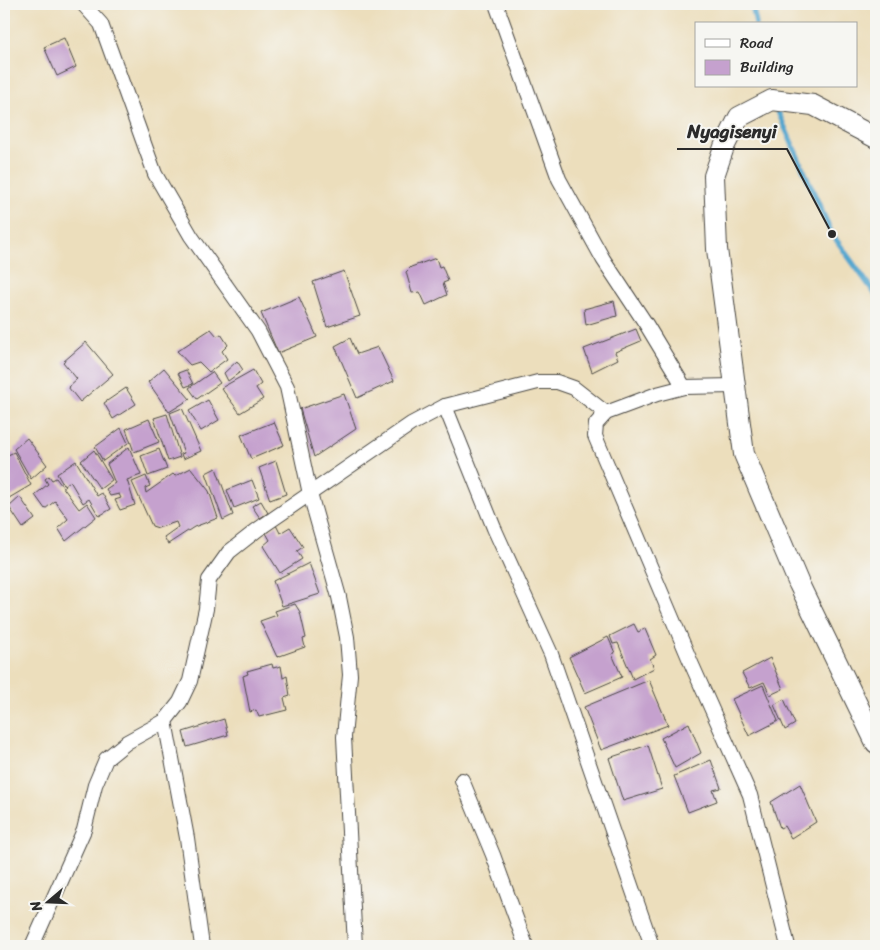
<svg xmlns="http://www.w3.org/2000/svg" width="880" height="950" font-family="Sriracha,sans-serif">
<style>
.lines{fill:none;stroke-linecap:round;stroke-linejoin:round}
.stream{stroke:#51a4cd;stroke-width:5.5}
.building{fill:#c5a1ce}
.street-casing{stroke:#484641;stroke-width:16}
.secondary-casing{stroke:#484641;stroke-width:22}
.street{stroke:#fff;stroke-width:14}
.secondary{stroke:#fff;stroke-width:20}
.leader{fill:none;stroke:#2b2b2b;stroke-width:2}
.callout-dot{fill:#2b2b2b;stroke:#f6f6f2;stroke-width:2}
.callout-label{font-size:19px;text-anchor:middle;font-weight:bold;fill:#2b2b2b;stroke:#f6f6f2;stroke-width:4;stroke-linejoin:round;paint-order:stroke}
</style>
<rect width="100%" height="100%" fill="#f6f6f2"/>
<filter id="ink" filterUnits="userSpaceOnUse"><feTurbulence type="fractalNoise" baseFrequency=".02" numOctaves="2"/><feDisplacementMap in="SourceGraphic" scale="10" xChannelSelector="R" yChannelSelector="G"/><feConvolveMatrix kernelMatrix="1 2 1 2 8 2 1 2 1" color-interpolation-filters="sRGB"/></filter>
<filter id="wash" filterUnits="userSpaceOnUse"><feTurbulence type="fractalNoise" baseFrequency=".0096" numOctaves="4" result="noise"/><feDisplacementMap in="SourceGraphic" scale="20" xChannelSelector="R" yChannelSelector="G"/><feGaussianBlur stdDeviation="1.12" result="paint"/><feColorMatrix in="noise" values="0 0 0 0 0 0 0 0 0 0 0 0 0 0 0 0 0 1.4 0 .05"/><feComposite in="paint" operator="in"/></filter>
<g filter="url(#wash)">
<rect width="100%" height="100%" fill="#ecdebc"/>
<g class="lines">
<g class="stream">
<path d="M752,4L756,24"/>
<path d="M775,105L832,234L876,295"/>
</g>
</g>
<g id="blocks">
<g class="building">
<path d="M64,38L76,67L57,76L44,47Z"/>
<path d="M436,258L439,267L442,266L448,281L443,283L447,295L426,305L420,292L412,293L406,272L411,267Z"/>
<path d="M344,271L360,316L327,327L313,282Z"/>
<path d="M299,297L317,337L278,353L261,313Z"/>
<path d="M614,301L617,316L586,325L584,309Z"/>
<path d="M211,329L217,336L221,334L228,345L222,351L227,359L209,372L199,362L190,365L177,351Z"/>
<path d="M636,329L641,341L615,352L618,359L592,372L584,349Z"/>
<path d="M350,338L357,354L378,347L394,381L357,398L335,346Z"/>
<path d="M86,342L113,374L80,402L68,387L77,379L63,362Z"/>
<path d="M237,361L243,370L228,381L224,373Z"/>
<path d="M164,368L190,399L169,412L148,382Z"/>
<path d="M186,370L193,384L185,387L178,373Z"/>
<path d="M253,370L261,384L256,388L263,399L240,413L221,388Z"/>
<path d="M212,372L220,383L197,399L189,388Z"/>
<path d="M126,388L136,404L113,419L104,403Z"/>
<path d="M344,394L356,429L314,457L300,409Z"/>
<path d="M208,400L219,420L201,431L189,411Z"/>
<path d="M182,408L201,451L183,459L181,454L184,453L170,413Z"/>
<path d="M167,414L180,457L168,461L154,418Z"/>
<path d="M149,419L159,442L134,452L126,429Z"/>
<path d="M274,422L284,445L251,459L241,435Z"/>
<path d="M121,428L128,443L103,461L95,447Z"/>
<path d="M27,438L47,465L31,479L14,449Z"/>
<path d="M129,447L141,475L127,480L135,505L120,510L115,500L121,498L119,494L110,496L106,489L115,483L107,464Z"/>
<path d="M159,449L167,469L148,476L141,456Z"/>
<path d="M94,450L112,480L100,489L81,461Z"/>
<path d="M14,452L31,485L4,501V457Z"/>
<path d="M76,461L97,496L102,493L111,509L99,516L89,499L83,503L70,481L64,486L57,474Z"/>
<path d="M276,461L286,494L270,500L259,468Z"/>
<path d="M191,468L209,491L218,518L194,527L168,544L164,537L178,527L176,522L158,528L152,526L132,482L146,476L150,486L145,488L146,493L173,474L175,476Z"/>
<path d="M216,468L233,515L223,520L206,473Z"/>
<path d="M49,476L52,480L56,478L79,509L87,503L96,517L66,541L58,528L68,519L55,501L45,509L35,495L48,484L45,479Z"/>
<path d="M252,480L259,498L234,508L227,490Z"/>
<path d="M20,497L35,519L23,528L9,507Z"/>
<path d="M261,501L268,513L260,518L252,506Z"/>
<path d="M276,525L280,533L290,527L303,547L297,551L302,559L280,573L263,546L270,540L266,533Z"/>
<path d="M309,563L320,594L282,606L273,581Z"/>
<path d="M295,604L300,612L306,638L303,639L305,647L277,657L260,621L277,615L275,611Z"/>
<path d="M634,624L638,632L645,629L656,655L650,659L654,668L633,679L618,643L613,644L610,636Z"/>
<path d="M608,637L615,653L612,654L622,677L585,693L569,657Z"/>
<path d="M770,658L783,689L770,695L764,682L750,688L742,673Z"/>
<path d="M272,664L273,668L281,666L283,678L287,676L290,696L284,698L287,710L259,717L256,710L250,712L243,676L248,674L247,671Z"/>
<path d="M649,680L668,725L601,750L584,707Z"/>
<path d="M763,685L778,721L749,736L732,699Z"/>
<path d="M784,699L795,724L785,730L774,705Z"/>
<path d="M224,719L228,735L187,747L183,732Z"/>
<path d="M689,723L701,753L675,768L661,738Z"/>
<path d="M648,745L662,789L623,801L609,758Z"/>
<path d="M711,760L721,788L713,790L717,801L688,812L674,776Z"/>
<path d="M800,784L816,822L791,838L784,826L780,828L771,802Z"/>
</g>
</g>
</g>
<g filter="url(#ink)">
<use href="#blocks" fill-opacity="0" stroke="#484641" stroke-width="1"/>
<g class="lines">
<g class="street-casing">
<g id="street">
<path d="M83,4L101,24L155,174L191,236L258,331L287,387L310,494L339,597L347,637L350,675L344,737L355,946"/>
<path d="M496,4L559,179L603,259L646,324L684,387"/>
<path d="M734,386L684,387L657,394L606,413L596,424L595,436L692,665L750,795L788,946"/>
<path d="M445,406L494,528L551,654L652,946"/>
<path d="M165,721L187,838L202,946"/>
<path d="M462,780L493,855L526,946"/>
<path d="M32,946L84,830L95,785L106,759L127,742L165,721L180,702L190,681L206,609L209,580L229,552L257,530L411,424L445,406L538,382H557L574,388L606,413"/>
</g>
</g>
<g class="secondary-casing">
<path id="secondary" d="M876,138L813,105L772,100L739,117L724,147L714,176L717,249L744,454L799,584L876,743"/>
</g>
<use href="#street" class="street"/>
<use href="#secondary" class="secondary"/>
</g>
</g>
<path class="leader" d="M832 234L787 149H677"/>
<circle class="callout-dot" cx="832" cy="234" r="5"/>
<g class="callout-label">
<text x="732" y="138">Nyagisenyi</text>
</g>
<rect width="880" height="950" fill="none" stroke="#f6f6f2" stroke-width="20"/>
<rect x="695" y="22" width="162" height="65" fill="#f6f6f2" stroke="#a5a5a2"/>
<rect x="705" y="39" width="25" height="8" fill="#ffffff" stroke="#a5a5a2"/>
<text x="740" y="48" font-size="15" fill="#2b2b2b">Road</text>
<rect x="705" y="60" width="25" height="15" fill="#c5a1ce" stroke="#a5a5a2"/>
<text x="740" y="72" font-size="15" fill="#2b2b2b">Building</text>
<g transform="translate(48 902) rotate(251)" stroke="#f6f6f2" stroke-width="4" paint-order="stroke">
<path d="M0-4L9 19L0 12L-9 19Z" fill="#2b2b2b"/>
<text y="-8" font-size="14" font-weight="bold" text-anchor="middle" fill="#2b2b2b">N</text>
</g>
</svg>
